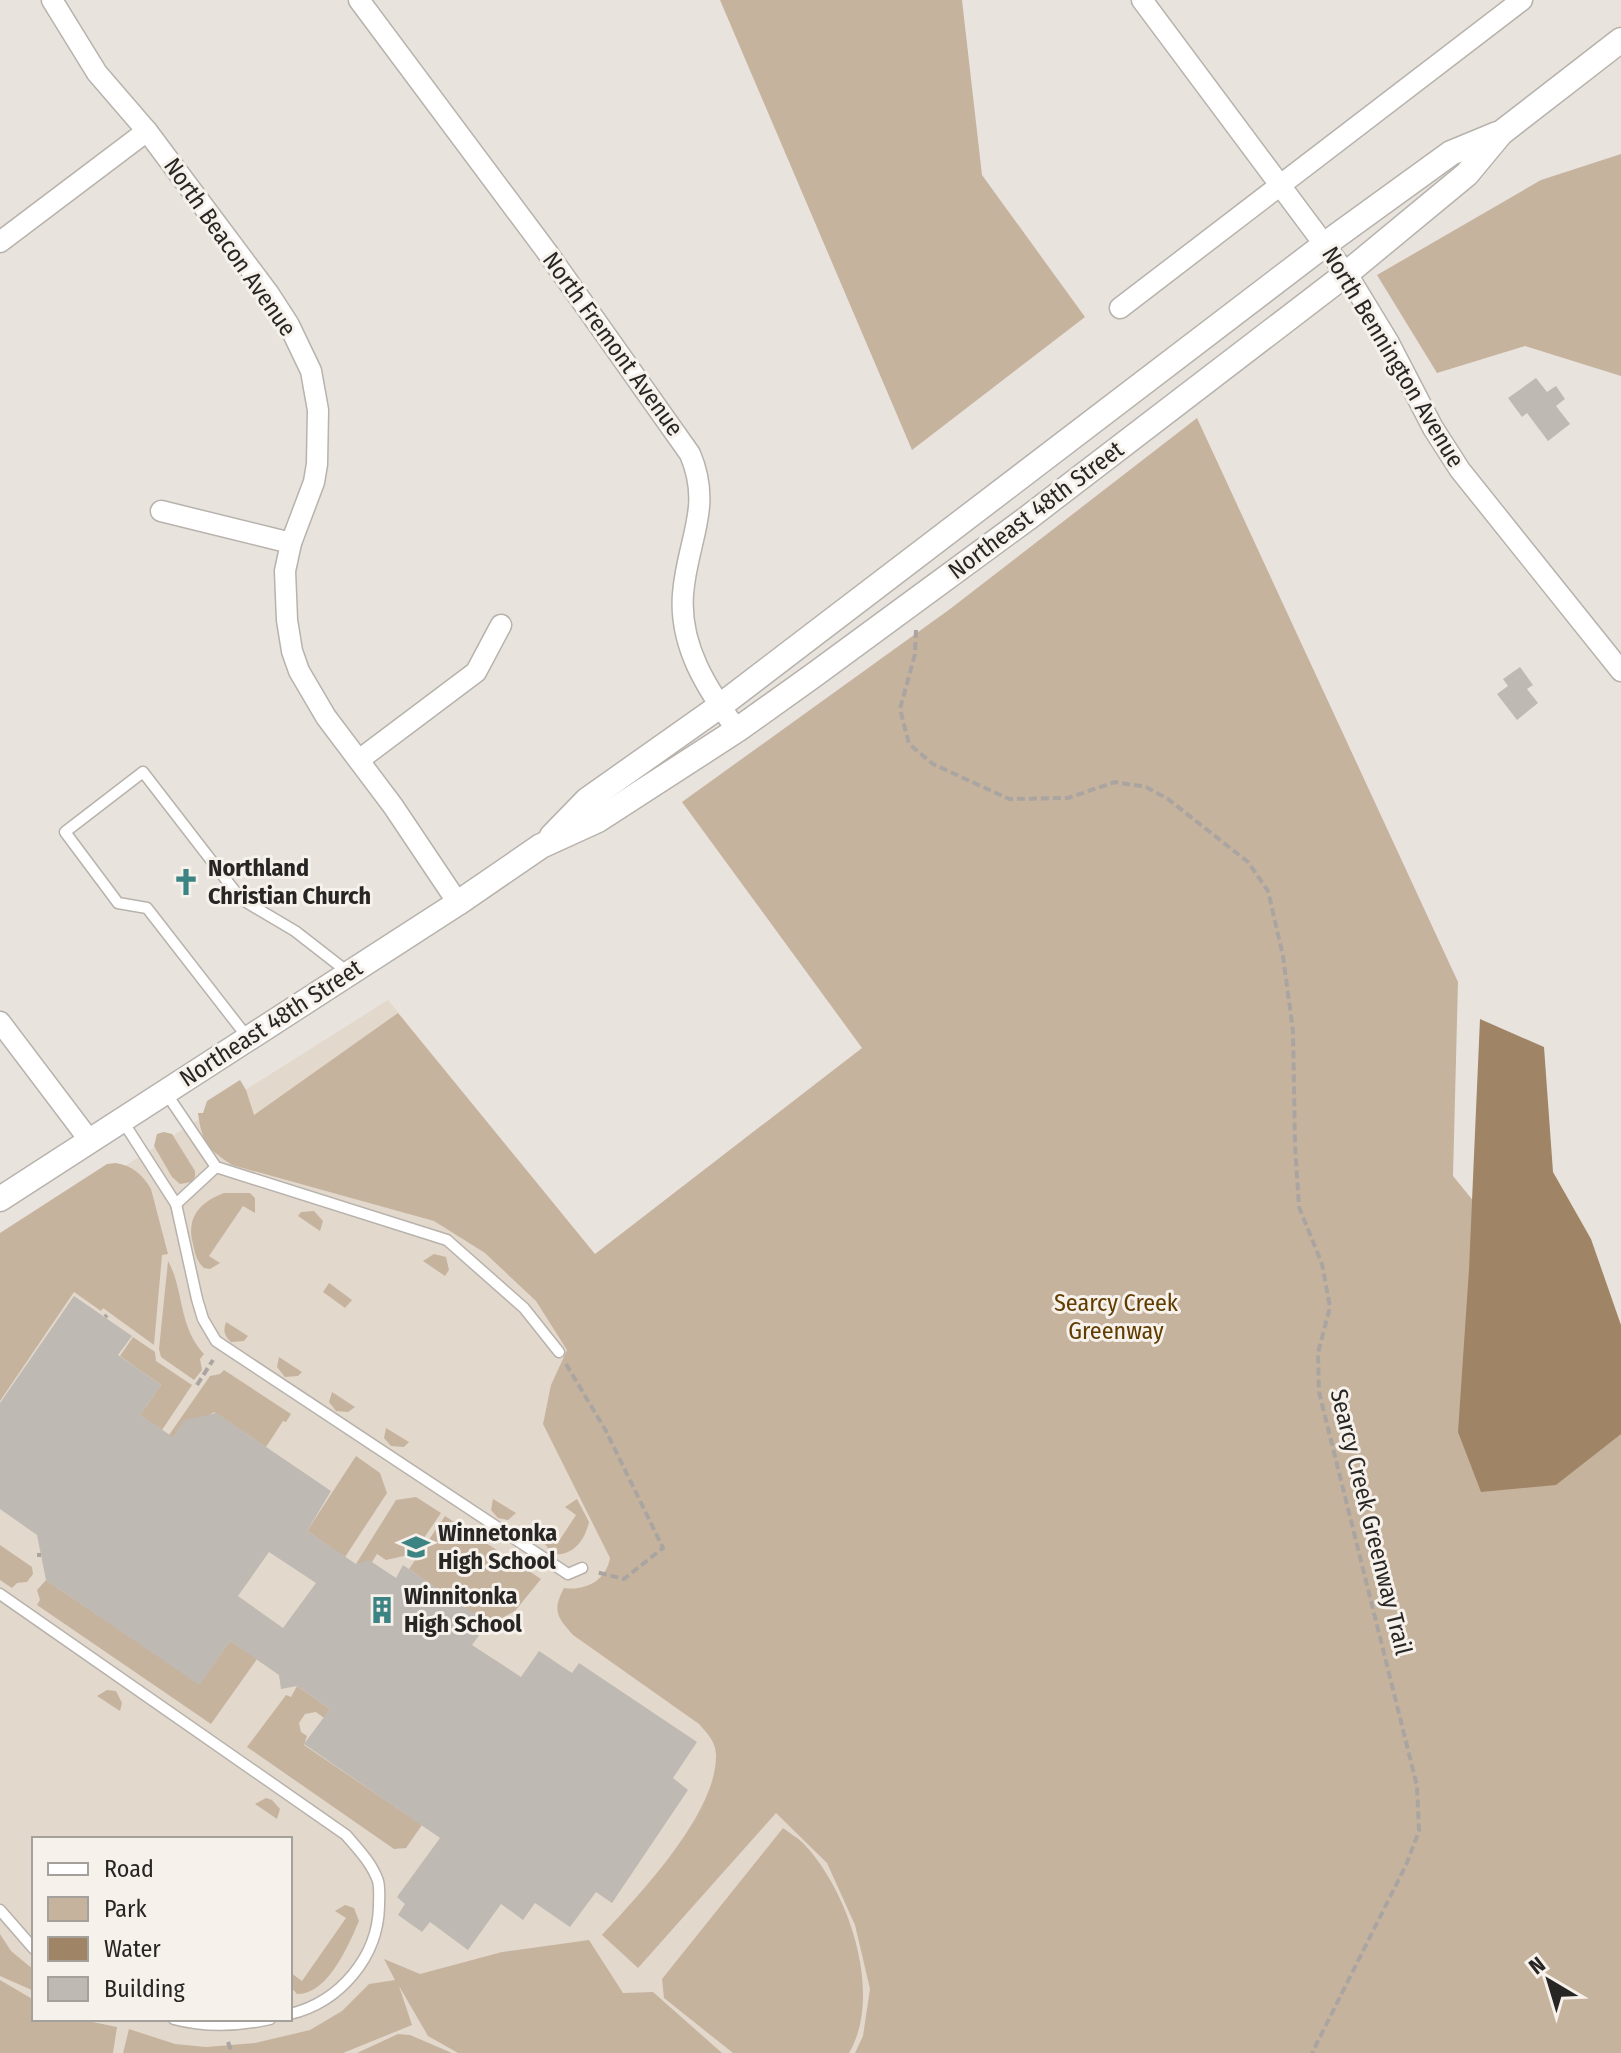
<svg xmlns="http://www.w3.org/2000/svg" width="1621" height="2053" font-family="'Fira Sans Condensed',sans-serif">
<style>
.built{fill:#e3d8cc;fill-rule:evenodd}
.green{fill:#c6b39e}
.water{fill:#9f8566}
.building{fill:#beb9b3;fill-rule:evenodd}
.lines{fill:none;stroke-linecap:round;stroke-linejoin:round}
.service-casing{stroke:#b7b2ac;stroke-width:13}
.minor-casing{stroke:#b7b2ac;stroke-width:23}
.tertiary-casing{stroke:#b7b2ac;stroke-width:27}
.path{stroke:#aaa5a1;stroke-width:4;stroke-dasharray:8 4;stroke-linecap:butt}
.service{stroke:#fff;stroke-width:10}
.minor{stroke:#fff;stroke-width:20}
.tertiary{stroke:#fff;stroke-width:24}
.labels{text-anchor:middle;stroke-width:6;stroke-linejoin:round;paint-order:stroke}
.street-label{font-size:24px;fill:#282624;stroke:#f6f1eb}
.poi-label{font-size:24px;font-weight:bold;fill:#282624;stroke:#f6f1eb;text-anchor:start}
.park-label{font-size:24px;fill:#613c00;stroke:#f6f1eb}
</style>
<rect width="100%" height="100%" fill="#e9e3de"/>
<path class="built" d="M388,1000L1111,1890L888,2053H0V1245ZM34,1839H290V2019H34Z"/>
<g class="green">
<path d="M720,0H962L982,175L1085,317L912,450Z"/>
<path d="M1621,154V376L1525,346L1437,373L1377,275L1541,180Z"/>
<path d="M1197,418L1458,982L1453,1176L1621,1382V2053H855L863,2036L870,1989L855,1925L827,1863L776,1813L638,1968L602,1935C640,1894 717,1813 716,1755C716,1742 707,1733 699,1724L573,1635C557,1617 552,1611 564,1588C585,1591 606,1581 610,1558L543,1424L551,1385L567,1350L536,1301L485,1253L434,1221L232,1165C208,1149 202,1143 198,1113H203L207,1101L240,1080L246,1090L254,1115L398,1013L595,1254L862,1048L682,802L950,609Z"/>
<path d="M164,1132L172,1134L195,1171V1177L191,1182L180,1184L172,1177L154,1146L157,1134Z"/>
<path d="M116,1163C133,1166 143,1175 151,1189L168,1254L162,1255L154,1345L103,1308L101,1311L74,1292L0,1401V1233L107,1164Z"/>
<path d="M224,1193H250L255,1198V1213L243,1206L209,1256L220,1263L210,1269L204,1268C196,1261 195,1253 193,1244C186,1217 200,1202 224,1193Z"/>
<path d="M314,1211L323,1221L320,1231L298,1216L301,1212Z"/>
<path d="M434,1254L446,1257L449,1270L445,1276L423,1261Z"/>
<path d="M168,1261C184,1289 178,1326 204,1354L200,1359L202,1370L194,1380L161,1357L159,1349Z"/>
<path d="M329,1283L352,1300L345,1308L323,1292Z"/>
<path d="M226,1322L248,1336L244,1341L231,1342C224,1335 223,1331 226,1322Z"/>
<path d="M133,1337L155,1352L156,1361L192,1385L162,1430L140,1415L161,1385L120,1356Z"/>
<path d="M279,1357L302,1372L298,1376L285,1377L277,1367Z"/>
<path d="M224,1370L291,1414L286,1422L283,1421L266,1447L214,1412L173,1438L169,1435L210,1376L220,1374Z"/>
<path d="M332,1392L355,1407L348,1412L336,1411L329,1402Z"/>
<path d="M386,1428L409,1442L404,1447L391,1446L384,1438Z"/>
<path d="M356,1456L380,1473L387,1493L345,1557L307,1531Z"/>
<path d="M416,1497L441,1513L413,1554L386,1560L377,1554L372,1562L356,1564L396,1500Z"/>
<path d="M493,1499L516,1513L508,1520L498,1518L491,1510Z"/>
<path d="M577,1499L589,1522C585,1540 573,1557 552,1554L545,1544L547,1534L559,1541L576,1515L565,1507Z"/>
<path d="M445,1516L541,1579L515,1611L489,1625L409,1569Z"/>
<path d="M0,1545L32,1567L33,1574L27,1582L17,1583L12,1588L0,1580Z"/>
<path d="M46,1580L199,1684L230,1641L257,1659L211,1724L37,1605L40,1600L37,1590Z"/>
<path d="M297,1686L330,1709L324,1718L316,1712L305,1714L299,1723L301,1732L307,1736L304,1745L422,1825L406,1848L394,1849L247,1747L286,1695L291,1697Z"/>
<path d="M107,1690L116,1691L122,1703L120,1711L97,1696Z"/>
<path d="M266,1798L272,1800L280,1809L277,1819L255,1804Z"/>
<path d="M783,1828C789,1833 797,1837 803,1843C848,1889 884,1994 849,2053H733L664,1998L662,1979Z"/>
<path d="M345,1905L354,1908L359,1921C349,1944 328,1995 297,1994L290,1986L291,1973L302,1981L346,1918L335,1911Z"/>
<path d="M0,1934L11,1951L34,1970V1991L0,1976Z"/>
<path d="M589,1940L623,1993L653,1992L722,2053H458L428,2036L399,1986L412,2025L343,2053H123L129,2029L175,2044L206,2047L255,2043L310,2030L342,2011L369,1984L395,1980L384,1959L420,1974L502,1952Z"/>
<path d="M0,1980L34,2000V2019H78L117,2027L113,2053H0Z"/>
<path d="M398,2034L410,2035L452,2053H357Z"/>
</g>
<path class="water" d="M1480,1019L1544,1047L1553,1172L1591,1239L1621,1325V1434L1556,1485L1481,1492L1458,1432L1469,1269Z"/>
<g class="building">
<path d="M1536,378L1547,392L1556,386L1565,399L1556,406L1570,424L1548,441L1527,413L1522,417L1508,398Z"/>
<path d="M1520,667L1533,685L1527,689L1538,703L1517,720L1497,694L1508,686L1503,679Z"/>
<path d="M74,1296L132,1336L118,1355L161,1385L140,1415L173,1437L184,1420L216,1413L331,1491L307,1531L356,1564L369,1560L396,1578L403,1565L488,1623L472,1645L521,1677L539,1651L572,1673L579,1663L697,1742L673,1778L688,1790L612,1903L596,1892L570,1927L535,1903L523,1920L501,1904L468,1950L430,1922L422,1932L398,1915L405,1904L397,1897L440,1838L304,1744L330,1709L297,1686L281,1689L279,1675L230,1641L199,1685L46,1580L37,1535L0,1509V1403ZM269,1552L316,1583L283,1628L238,1596Z"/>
</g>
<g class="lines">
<g class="service-casing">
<g id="service">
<path d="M248,1038L147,908L118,903L65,832L143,772L241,899L295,931L349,973"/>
<path d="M166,1093L216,1167L447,1240L524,1308L559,1352"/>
<path d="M122,1120L176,1204L197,1299L203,1319L216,1341L568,1574L582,1568"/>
<path d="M176,1204L216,1167"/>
<path d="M0,1594L346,1835C357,1848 372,1863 378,1881C380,1888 379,1898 379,1906C378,1957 340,2002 290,2014"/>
<path d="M0,1910L34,1949"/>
<path d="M174,2019C204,2027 239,2026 270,2019"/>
</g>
</g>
<g class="minor-casing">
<g id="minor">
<path d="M52,0L97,73L147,131L269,294L289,325L311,371L318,410L317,464L314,482L291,543L285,571L287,620L292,651L299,671L326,717L393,806L458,903"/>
<path d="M359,0L547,252L690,454C713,508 687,540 683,594C679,646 707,689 737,730"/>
<path d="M1142,0L1350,279L1389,343L1433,428L1460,470L1621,671"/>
<path d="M0,242L147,131"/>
<path d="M1120,308L1522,0"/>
<path d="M161,511L291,543"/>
<path d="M359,760L476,672L501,625"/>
<path d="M0,1022L90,1141"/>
</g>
</g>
<g class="tertiary-casing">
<g id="tertiary">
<path d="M552,836L587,800L720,706L1324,245L1451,153L1497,134"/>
<path d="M0,1199L458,903L541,846L598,820L737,730L814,675L1029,517L1346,274L1467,174L1501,133L1621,40"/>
</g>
</g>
<g class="path">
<path d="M916,630L915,654L900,709L909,744L933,764L1009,799L1068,798L1115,782L1146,787L1168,799L1248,862L1268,891L1283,956L1293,1031L1295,1145L1299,1207L1322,1264L1330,1307L1318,1353L1319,1392L1417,1786L1419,1831L1406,1865L1312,2053"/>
<path d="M105,1317L107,1315"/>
<path d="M566,1364L606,1431L663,1548L624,1579L596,1572"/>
<path d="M197,1385L213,1360"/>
<path d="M37,1555H41"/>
<path d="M228,2042L232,2053"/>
</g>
<use href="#service" class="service"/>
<use href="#minor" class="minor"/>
<use href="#tertiary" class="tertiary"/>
</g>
<defs>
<g id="church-bare" transform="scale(2.16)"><path d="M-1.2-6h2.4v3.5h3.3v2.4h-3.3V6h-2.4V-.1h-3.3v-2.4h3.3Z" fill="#3b8483" stroke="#f6f1eb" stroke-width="2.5" paint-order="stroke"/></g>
<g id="school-bare" transform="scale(2.16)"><path d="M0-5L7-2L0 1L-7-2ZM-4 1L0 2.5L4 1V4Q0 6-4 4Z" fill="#3b8483" stroke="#f6f1eb" stroke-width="2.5" paint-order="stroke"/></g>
<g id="building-bare" transform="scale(2.16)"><path d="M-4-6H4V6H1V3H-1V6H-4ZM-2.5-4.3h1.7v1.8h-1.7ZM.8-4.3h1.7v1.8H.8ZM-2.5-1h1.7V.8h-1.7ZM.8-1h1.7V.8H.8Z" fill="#3b8483" stroke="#f6f1eb" stroke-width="2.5" paint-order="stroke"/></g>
</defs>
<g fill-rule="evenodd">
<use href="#church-bare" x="186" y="882"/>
<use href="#school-bare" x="416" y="1547"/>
<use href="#building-bare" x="382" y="1610"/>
</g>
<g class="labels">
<g class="street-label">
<text transform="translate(230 247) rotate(55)" y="8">North Beacon Avenue</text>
<text transform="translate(613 344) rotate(54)" y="8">North Fremont Avenue</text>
<text transform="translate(1393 357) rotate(59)" y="8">North Bennington Avenue</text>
<text transform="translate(1036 510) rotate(-37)" y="8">Northeast 48th Street</text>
<text transform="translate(271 1023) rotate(-33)" y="8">Northeast 48th Street</text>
<text transform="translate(1371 1522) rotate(76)" y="8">Searcy Creek Greenway Trail</text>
</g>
<g class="poi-label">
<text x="208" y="876">Northland<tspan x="208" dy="28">Christian Church</tspan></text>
<text x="438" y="1541">Winnetonka<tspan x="438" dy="28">High School</tspan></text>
<text x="404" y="1604">Winnitonka<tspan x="404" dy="28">High School</tspan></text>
</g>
<g class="park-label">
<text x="1116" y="1311">Searcy Creek<tspan x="1116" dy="28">Greenway</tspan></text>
</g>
</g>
<rect x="32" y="1837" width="260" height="184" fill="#f6f1eb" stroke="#a4a09b" stroke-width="2"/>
<rect x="48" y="1863" width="40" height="12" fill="#ffffff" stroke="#a4a09b" stroke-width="2"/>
<text x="104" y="1877" font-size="24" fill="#282624">Road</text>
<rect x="48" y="1897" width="40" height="24" fill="#c6b39e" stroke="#a4a09b" stroke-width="2"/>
<text x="104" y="1917" font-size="24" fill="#282624">Park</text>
<rect x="48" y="1937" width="40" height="24" fill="#9f8566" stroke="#a4a09b" stroke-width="2"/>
<text x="104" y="1957" font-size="24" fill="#282624">Water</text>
<rect x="48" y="1977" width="40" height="24" fill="#beb9b3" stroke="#a4a09b" stroke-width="2"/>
<text x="104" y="1997" font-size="24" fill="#282624">Building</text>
<g transform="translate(1549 1981) rotate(322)" stroke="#f6f1eb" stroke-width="6" paint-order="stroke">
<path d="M0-6L14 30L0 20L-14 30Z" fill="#282624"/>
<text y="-12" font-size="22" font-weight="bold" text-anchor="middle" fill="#282624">N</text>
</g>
</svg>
